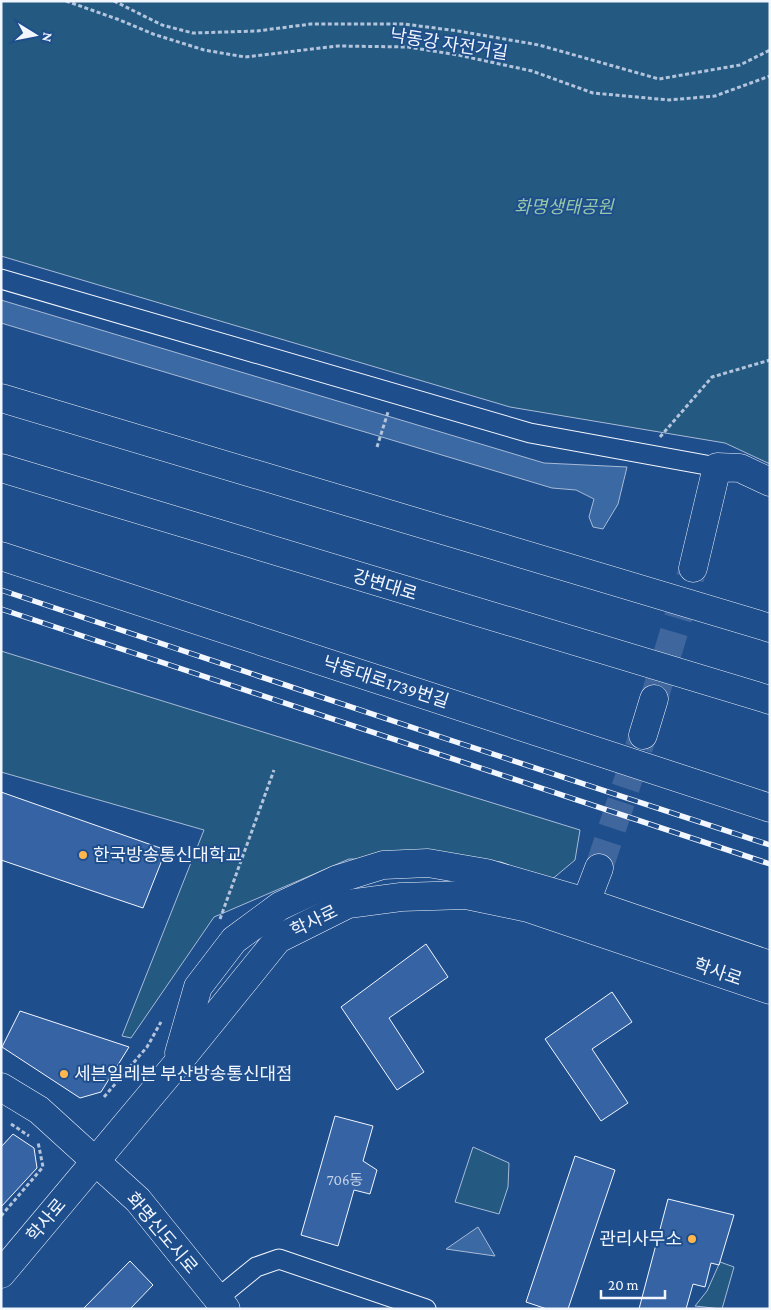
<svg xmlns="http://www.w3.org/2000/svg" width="771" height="1310" font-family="'Crimson Pro','Noto Sans KR',serif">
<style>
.green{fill:#245a82;stroke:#a8bbd7}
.water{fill:#3b69a3;stroke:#a8bbd7}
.building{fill:#3563a3;stroke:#f2f6ff}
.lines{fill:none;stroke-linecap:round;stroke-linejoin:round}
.secondary-tunnel{stroke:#3f679d;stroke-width:28;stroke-dasharray:28 14;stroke-linecap:butt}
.street-casing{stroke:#f2f6ff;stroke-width:21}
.secondary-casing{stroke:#f2f6ff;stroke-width:29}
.highway-casing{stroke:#f2f6ff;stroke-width:29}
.path{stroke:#b3c4dc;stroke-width:3;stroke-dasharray:4 2.5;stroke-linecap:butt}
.street{stroke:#1f4e8c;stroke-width:19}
.secondary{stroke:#1f4e8c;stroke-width:28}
.highway{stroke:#1f4e8c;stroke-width:28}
.rail-casing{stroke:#f2f6ff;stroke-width:5.5}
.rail{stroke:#1f4e8c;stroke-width:4;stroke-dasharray:11;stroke-linecap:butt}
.poi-dot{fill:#ffb74d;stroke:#1f4e8c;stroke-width:2}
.labels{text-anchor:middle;stroke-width:4;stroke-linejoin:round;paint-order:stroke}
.number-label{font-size:15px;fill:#c3d1e8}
.street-label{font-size:18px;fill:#f2f6ff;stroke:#1f4e8c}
.park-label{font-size:18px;font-style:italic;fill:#97c8a6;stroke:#1f4e8c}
.poi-label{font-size:18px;fill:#f2f6ff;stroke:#1f4e8c;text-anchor:start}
</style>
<rect width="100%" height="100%" fill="#1f4e8c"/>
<g class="green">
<path d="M1,1H770V464L725,443L510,407L1,256Z"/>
<path d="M1,651L580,830L575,860L550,881L501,862L349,859L214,917L131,1038L122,1036L204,830L1,772Z"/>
<path d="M473,1147L509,1163L508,1187L499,1214L455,1202Z"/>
<path d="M720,1262L734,1267L722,1309L695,1306L707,1291Z"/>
</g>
<g class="water">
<path d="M1,300L544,463L627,467L618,504L603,529L593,527L589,517L594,499L576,490L552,488L1,323Z"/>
<path d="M478,1227L495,1256L446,1249Z"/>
</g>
<g class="building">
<path d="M1,792L166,850L143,908L1,860Z"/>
<path d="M426,944L448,977L389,1018L424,1072L397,1090L341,1007Z"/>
<path d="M612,992L632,1022L592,1049L628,1103L601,1121L545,1039Z"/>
<path d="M20,1011L129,1047L101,1092L80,1098L2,1047Z"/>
<path d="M335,1116L373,1126L363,1161L377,1170L370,1194L354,1190L338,1246L301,1235Z"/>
<path d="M13,1134L34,1148L37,1168L1,1207V1147Z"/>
<path d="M575,1156L615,1170L568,1309H547L526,1302Z"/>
<path d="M668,1199L734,1215L719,1265L711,1263L705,1287L693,1284L686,1309H639Z"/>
<path d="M130,1261L153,1285L130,1309H83Z"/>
</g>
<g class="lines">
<g class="secondary-tunnel">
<path d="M654,699L693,568"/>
<path d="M599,868L643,735"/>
</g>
<g class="street-casing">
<g id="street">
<path d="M1,279L530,433L717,467"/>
<path d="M217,1299L256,1267L279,1259L426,1309"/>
</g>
</g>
<g class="secondary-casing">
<g id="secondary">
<path d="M1,556L770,808"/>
<path d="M693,568L717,467L740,468L770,482"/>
<path d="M643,735L654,699"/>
<path d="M586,902L599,868"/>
<path d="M179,1053L198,987L234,940L280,906L338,879L383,865L428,863L486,873L586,902L770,965"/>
<path d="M1,1087L39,1110L138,1200L226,1309"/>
<path d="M1,1274L176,1065L278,939L348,904L401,897L466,895L528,908L770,990"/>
</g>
</g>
<g class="highway-casing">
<g id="highway">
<path d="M1,398L770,628"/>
<path d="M1,468L770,700"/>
</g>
</g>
<g class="path">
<path d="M66,1L117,19L153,34L204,50L245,57L338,46L408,47L458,55L532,71L593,93L669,100L715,96L770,76"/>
<path d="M114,1L162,25L193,33L257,31L311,24H404L458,31L539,45L659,79L740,65L770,50"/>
<path d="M660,437L712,377L770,360"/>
<path d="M377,447L388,412"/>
<path d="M220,919L274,770"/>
<path d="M104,1097L147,1047L161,1022"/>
<path d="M11,1124L29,1136"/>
<path d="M1,1216L43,1167L38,1142"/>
</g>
<use href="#street" class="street"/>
<use href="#secondary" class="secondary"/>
<use href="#highway" class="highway"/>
<g class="rail-casing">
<g id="rail">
<path d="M1,590L453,741L770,845"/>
<path d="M1,609L770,864"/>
</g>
</g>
<use href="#rail" class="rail"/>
</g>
<g class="poi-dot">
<circle cx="83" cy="855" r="5"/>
<circle cx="64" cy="1074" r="5"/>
<circle cx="692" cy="1239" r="5"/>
</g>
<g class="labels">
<g class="number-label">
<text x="345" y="1185">706동</text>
</g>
<g class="street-label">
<text transform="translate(449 44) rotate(9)" y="6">낙동강 자전거길</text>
<text transform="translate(385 585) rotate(17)" y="6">강변대로</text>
<text transform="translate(386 682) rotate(18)" y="6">낙동대로1739번길</text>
<text transform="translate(314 921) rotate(-26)" y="6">학사로</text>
<text transform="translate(718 972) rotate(19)" y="6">학사로</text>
<text transform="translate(46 1220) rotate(-50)" y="6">학사로</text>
<text transform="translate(162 1233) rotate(50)" y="6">화명신도시로</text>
</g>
<g class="park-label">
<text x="564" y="213">화명생태공원</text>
</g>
<g class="poi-label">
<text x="93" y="861">한국방송통신대학교</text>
<text x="74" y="1080">세븐일레븐 부산방송통신대점</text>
<text x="682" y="1245" text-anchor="end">관리사무소</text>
</g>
</g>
<rect width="771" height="1310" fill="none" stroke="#f2f6ff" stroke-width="5"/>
<g transform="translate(35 35) rotate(100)" stroke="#1f4e8c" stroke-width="4" paint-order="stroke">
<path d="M0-4L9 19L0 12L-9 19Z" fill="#f2f6ff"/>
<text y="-8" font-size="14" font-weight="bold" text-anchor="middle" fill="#f2f6ff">N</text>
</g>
<path d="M601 1290v8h64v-8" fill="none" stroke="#f2f6ff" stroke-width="2.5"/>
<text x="608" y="1290" font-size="15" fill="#f2f6ff" stroke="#1f4e8c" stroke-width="4" paint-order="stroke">20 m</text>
</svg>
